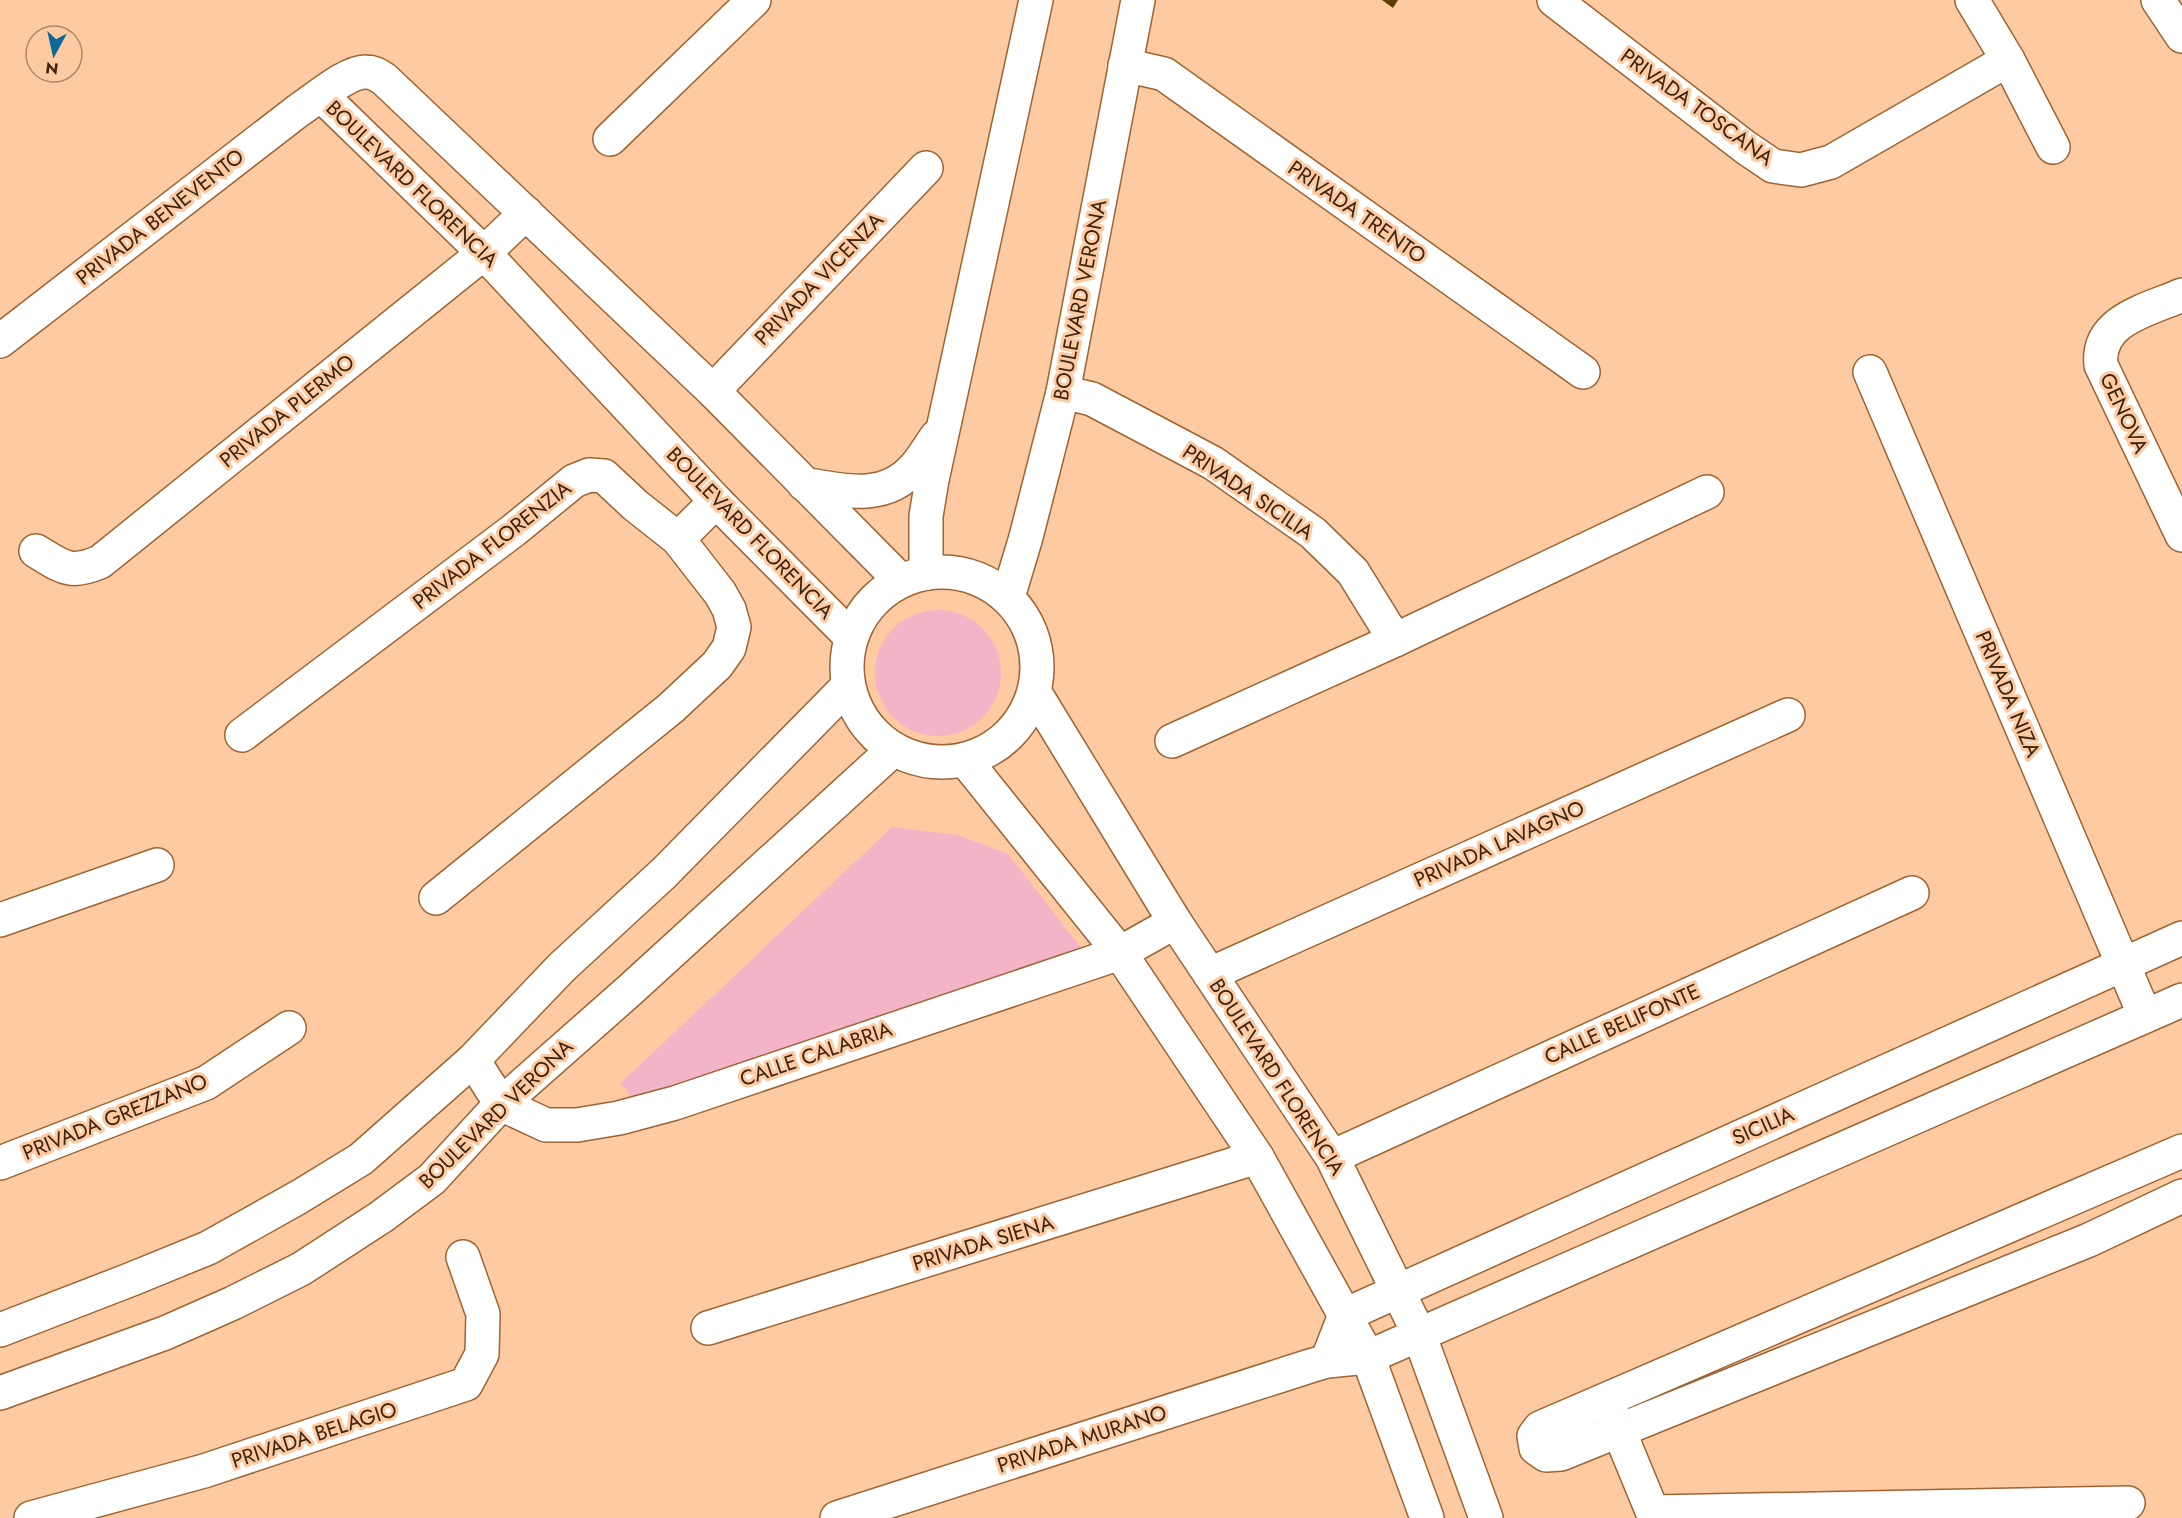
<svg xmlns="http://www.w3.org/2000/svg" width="2182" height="1518" font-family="Jost,sans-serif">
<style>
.green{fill:#f4b4c7}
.building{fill:#5a3e02}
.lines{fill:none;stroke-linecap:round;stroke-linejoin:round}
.minor-casing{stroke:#9e6433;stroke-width:36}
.minor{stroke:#fff;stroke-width:33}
.labels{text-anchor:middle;stroke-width:6;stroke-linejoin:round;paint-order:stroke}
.street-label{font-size:21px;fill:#3d240f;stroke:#fdcaa2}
</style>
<rect width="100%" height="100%" fill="#fdcaa2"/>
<g class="green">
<circle cx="938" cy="673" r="63"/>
<path d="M892,827L958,835L1008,854L1086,954L633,1099L621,1083Z"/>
</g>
<path class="building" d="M1382,0H1398L1393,8Z"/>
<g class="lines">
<g class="minor-casing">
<g id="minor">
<path d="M1554,0L1745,147L1773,166L1801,170L1831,162L2008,60"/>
<path d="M1972,0L2008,60L2053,147"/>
<path d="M2158,0L2182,36"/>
<path d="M1125,65L1164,74L1583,372"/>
<path d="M321,95L484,253L716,501L851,637"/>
<path d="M610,139L754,0"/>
<path d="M2182,295C2148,310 2096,320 2101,365L2182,535"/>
<path d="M0,341L299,110C316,99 348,71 366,72C373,72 378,75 384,79L713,391L901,581"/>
<path d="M1870,372L2145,1016"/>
<path d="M713,391L926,168"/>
<path d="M1063,392L1092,399L1213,463L1313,533L1353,572L1395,640"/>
<path d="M804,484C843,491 885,502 915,467C923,458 929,447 937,436"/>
<path d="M678,539L716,501"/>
<path d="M36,551C63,567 69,575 100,562L484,253L526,213"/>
<circle cx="942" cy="667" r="95"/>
<path d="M926,573V516L932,480L1036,0"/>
<path d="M1008,597L1026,537L1063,392L1138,0"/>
<path d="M1035,693L1175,922L1332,1157L1419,1334L1486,1518"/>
<path d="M242,735L514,530L574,481L589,475L604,476L635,505L678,539L720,593L729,609L734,627L729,648L717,665L671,708L436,898"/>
<path d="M1172,741L1395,640L1707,492"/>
<path d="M965,760L1120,953L1257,1157L1368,1357L1427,1518"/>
<path d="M0,920L157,865"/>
<path d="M1210,974L1788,715"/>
<path d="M473,1060L501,1104L546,1125H577L619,1118L675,1103L1120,953L1175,922"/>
<path d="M2182,1151L1540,1428L1534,1436L1536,1448L1546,1455L1561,1454L2089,1240L2182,1196"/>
<path d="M1332,1157L1912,893"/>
<path d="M0,1163L206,1083L289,1028"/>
<path d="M708,1328L1257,1157"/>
<path d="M0,1330L132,1279L208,1248L299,1197L361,1159L473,1060L562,967L664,873L848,686"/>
<path d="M1327,1361L1345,1315L2182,938"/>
<path d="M0,1393L165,1333L233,1303L301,1269L381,1217L432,1179L501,1104L630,990L894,749"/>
<path d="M1610,1409L1655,1518"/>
<path d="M1653,1512L2128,1503"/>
<path d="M31,1518L204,1471L466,1384L482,1354L483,1314L463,1257"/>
<path d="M837,1518L1310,1366L1327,1361L1368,1357L2182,1000"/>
</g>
</g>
<use href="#minor" class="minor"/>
</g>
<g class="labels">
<g class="street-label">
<text transform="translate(1697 107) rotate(36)" y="7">PRIVADA TOSCANA</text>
<text transform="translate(412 184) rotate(44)" y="7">BOULEVARD FLORENCIA</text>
<text transform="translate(1357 212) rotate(35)" y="7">PRIVADA TRENTO</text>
<text transform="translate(160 217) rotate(-38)" y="7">PRIVADA BENEVENTO</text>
<text transform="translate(819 279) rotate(-46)" y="7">PRIVADA VICENZA</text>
<text transform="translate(1080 300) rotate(-79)" y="7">BOULEVARD VERONA</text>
<text transform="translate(287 411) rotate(-39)" y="7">PRIVADA PLERMO</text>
<text transform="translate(2124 413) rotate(65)" y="7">GENOVA</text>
<text transform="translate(1248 492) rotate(34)" y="7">PRIVADA SICILIA</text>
<text transform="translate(750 533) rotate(46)" y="7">BOULEVARD FLORENCIA</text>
<text transform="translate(492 545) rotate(-38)" y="7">PRIVADA FLORENZIA</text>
<text transform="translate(2008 694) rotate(67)" y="7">PRIVADA NIZA</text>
<text transform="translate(1499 844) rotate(-24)" y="7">PRIVADA LAVAGNO</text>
<text transform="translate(1622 1024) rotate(-24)" y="7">CALLE BELIFONTE</text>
<text transform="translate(816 1054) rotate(-19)" y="7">CALLE CALABRIA</text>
<text transform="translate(1277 1077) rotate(57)" y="7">BOULEVARD FLORENCIA</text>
<text transform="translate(496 1114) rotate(-44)" y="7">BOULEVARD VERONA</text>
<text transform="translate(115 1117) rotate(-22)" y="7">PRIVADA GREZZANO</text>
<text transform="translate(1763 1126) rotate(-24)" y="7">SICILIA</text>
<text transform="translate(983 1243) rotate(-17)" y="7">PRIVADA SIENA</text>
<text transform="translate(314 1435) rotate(-18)" y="7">PRIVADA BELAGIO</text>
<text transform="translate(1082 1439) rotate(-18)" y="7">PRIVADA MURANO</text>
</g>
</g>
<g transform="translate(54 54) rotate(188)"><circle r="28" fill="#fdcaa2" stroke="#b08867" stroke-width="1.5"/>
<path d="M0-4.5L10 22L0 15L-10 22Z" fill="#0b6998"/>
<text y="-9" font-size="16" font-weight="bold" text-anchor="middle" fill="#3d240f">N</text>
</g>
</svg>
